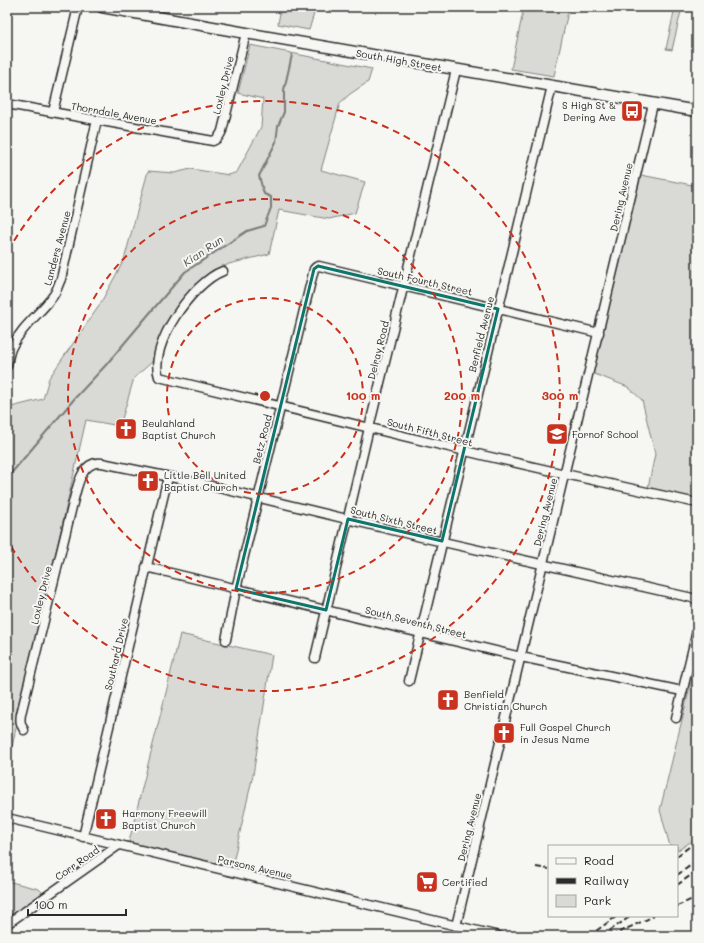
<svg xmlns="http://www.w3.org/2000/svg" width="704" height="943" font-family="Mali,sans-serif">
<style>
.green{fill:#d9d9d5;stroke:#828280}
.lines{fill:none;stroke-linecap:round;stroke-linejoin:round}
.stream{stroke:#7a7a78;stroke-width:2}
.minor-casing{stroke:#2b2b2b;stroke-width:11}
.major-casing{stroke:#2b2b2b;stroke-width:13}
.minor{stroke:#f6f6f2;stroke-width:8}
.major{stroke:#f6f6f2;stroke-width:10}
.rail{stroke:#2b2b2b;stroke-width:2;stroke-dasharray:6 3;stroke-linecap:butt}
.marked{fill:none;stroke:#0f766e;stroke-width:3;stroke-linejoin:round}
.ring{fill:none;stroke:#c8321e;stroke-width:2;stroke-dasharray:7 5}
.labels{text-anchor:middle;stroke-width:4;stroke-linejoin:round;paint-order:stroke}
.street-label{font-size:10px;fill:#2b2b2b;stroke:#f6f6f2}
.poi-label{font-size:10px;fill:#2b2b2b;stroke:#f6f6f2;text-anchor:start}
.water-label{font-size:11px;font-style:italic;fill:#525251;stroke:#f6f6f2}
.centre{fill:#c8321e;stroke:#f6f6f2;stroke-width:2}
.ring-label{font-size:12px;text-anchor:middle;font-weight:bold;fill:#c8321e;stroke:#f6f6f2;stroke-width:4;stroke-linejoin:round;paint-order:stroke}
</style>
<rect width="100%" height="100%" fill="#f6f6f2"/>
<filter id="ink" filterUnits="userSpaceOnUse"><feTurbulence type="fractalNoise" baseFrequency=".025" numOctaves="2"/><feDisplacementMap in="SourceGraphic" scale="8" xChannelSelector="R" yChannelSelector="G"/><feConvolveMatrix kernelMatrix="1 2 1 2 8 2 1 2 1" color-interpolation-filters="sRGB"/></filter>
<g filter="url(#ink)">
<g class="green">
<path d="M281,7H316L309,30L278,24Z"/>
<path d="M524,7H569L554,76L511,69Z"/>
<path d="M675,7H682L672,50L666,49Z"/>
<path d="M250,45L372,69L368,82L350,94L340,103L321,170L365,182L355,213L329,219L279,210L269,254L229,264L208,275L166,328L152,362L134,378L120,426L86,420L16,728L8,766L7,764V733L10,716L7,711V408L43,399L49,378L99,306L124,260L148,171L174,173L191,169L229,175L237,172L261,127L263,99L238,93Z"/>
<path d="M641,175L697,186V499L648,488L655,454L642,400L628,387L592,373Z"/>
<path d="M180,634L272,655L253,775L232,867L129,842C145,773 164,704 180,634Z"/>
<path d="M697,658V783L695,794V839L677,851V846H670L660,810Z"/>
<path d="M7,881L39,889L44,894L7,920Z"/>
</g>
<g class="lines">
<path class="stream" d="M8,477L75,398L105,366L149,314L185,272L247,231L264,226L271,208V197L264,194L259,176L276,142L278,126L284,112V90L292,55"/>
<g class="minor-casing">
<g id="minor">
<path d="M7,104L213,141C218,139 220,136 222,131L246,33"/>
<path d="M53,112L78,7"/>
<path d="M223,271C193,282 148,345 159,377L486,456L565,474L697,503"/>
<path d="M7,366C8,360 9,351 13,345C22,326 41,313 53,296C57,291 58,285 61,279L97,120"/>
<path d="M146,567L521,657L682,691"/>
<path d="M226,640L236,589L314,269L316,267L319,266L599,333"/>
<path d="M315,658L369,428L456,70"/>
<path d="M409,681L552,86"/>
<path d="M676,718L697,631"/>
<path d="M24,730C20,724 20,720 21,714L73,503C77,488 81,460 102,463L190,481L421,537L697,599"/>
<path d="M7,818L499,936"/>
<path d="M83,837L168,477"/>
<path d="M7,924L119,845"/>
<path d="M456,926L653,104"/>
</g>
</g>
<g class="major-casing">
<path id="major" d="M102,7L246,33L697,111"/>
</g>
<use href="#minor" class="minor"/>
<use href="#major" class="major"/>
<g class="rail">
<path d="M677,856L697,841"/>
<path d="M536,867L549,869"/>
<path d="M677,875L697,861"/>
<path d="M677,885L697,871"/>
<path d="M677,906L697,897"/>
<path d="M589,936L617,916"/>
<path d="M602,936L631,916"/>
<path d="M611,936L654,916"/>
</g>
</g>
</g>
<path class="marked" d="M318,266L498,309L442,541L348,519L326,610L236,589L314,269Z"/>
<g class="ring">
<circle cx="265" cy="396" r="98"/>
<circle cx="265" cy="396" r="197"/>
<path d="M8 251A295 295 0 1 1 8 541"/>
</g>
<defs>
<g id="bus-square" transform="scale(1.15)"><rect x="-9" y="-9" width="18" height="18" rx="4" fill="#c8321e" stroke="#f6f6f2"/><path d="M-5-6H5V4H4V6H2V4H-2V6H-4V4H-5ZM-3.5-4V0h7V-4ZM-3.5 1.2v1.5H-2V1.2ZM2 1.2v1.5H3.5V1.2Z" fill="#fff"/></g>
<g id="church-square" transform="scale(1.15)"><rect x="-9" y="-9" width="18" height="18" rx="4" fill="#c8321e" stroke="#f6f6f2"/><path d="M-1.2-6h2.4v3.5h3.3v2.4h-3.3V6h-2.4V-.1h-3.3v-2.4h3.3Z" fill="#fff"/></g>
<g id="school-square" transform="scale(1.15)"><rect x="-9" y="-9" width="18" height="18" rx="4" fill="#c8321e" stroke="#f6f6f2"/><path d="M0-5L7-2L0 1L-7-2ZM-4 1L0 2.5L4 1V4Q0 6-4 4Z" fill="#fff"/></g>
<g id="supermarket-square" transform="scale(1.15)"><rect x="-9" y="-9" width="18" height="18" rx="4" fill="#c8321e" stroke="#f6f6f2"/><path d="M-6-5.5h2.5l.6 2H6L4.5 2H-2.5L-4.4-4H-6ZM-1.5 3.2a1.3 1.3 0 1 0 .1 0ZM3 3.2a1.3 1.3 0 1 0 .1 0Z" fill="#fff"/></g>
</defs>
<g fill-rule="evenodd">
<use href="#bus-square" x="632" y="111"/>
<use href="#church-square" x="126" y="429"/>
<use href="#school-square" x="557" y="434"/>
<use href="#church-square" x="148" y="481"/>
<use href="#church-square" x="448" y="700"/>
<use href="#church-square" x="504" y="733"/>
<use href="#church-square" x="106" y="819"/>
<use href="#supermarket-square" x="427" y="882"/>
</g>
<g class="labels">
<g class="street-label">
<text transform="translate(399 60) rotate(10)" y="4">South High Street</text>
<text transform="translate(223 85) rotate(-76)" y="4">Loxley Drive</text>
<text transform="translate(114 113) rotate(10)" y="4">Thorndale Avenue</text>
<text transform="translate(621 197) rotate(-77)" y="4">Dering Avenue</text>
<text transform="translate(57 248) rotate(-75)" y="4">Landers Avenue</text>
<text transform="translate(425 281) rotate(13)" y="4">South Fourth Street</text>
<text transform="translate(481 334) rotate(-76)" y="4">Benfield Avenue</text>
<text transform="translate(378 350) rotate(-76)" y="4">Delray Road</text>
<text transform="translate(430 432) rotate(14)" y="4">South Fifth Street</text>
<text transform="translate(262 439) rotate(-76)" y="4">Betz Road</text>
<text transform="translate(545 512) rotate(-76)" y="4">Dering Avenue</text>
<text transform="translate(394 520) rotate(14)" y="4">South Sixth Street</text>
<text transform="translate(41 595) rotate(-76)" y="4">Loxley Drive</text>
<text transform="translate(416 622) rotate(14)" y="4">South Seventh Street</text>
<text transform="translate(116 654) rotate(-77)" y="4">Southard Drive</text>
<text transform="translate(469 827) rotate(-76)" y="4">Dering Avenue</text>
<text transform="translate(77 863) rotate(-35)" y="4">Corr Road</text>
<text transform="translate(255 867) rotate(13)" y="4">Parsons Avenue</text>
</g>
<g class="poi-label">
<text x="616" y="109" text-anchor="end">S High St &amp;<tspan x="616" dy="12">Dering Ave</tspan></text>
<text x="142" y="427">Beulahland<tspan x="142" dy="12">Baptist Church</tspan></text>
<text x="572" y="438">Fornof School</text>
<text x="164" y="479">Little Bell United<tspan x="164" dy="12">Baptist Church</tspan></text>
<text x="464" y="698">Benfield<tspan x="464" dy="12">Christian Church</tspan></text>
<text x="520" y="731">Full Gospel Church<tspan x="520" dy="12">in Jesus Name</tspan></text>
<text x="122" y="817">Harmony Freewill<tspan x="122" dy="12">Baptist Church</tspan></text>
<text x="442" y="886">Certified</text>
</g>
<g class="water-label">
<text transform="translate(203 251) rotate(-34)" y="4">Kian Run</text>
</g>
</g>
<circle cx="265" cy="396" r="6" class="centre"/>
<g class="ring-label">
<text x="363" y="400">100 m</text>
<text x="462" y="400">200 m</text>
<text x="560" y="400">300 m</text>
</g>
<rect width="704" height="943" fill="none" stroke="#f6f6f2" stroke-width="24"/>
<rect x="12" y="12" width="680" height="919" fill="none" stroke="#2b2b2b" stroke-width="1.5" filter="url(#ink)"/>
<rect x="548" y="845" width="130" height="72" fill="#f6f6f2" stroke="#a5a5a2"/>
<rect x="556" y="858" width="20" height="6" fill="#f6f6f2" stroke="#a5a5a2"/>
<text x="584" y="865" font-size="12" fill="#2b2b2b">Road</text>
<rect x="556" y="878" width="20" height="6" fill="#2b2b2b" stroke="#a5a5a2"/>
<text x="584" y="885" font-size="12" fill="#2b2b2b">Railway</text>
<rect x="556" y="895" width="20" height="12" fill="#d9d9d5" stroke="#a5a5a2"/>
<text x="584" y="905" font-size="12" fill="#2b2b2b">Park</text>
<path d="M28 909v6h98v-6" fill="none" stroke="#2b2b2b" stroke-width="2"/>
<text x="34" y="909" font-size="12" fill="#2b2b2b" stroke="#f6f6f2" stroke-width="3" paint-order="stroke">100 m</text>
</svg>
